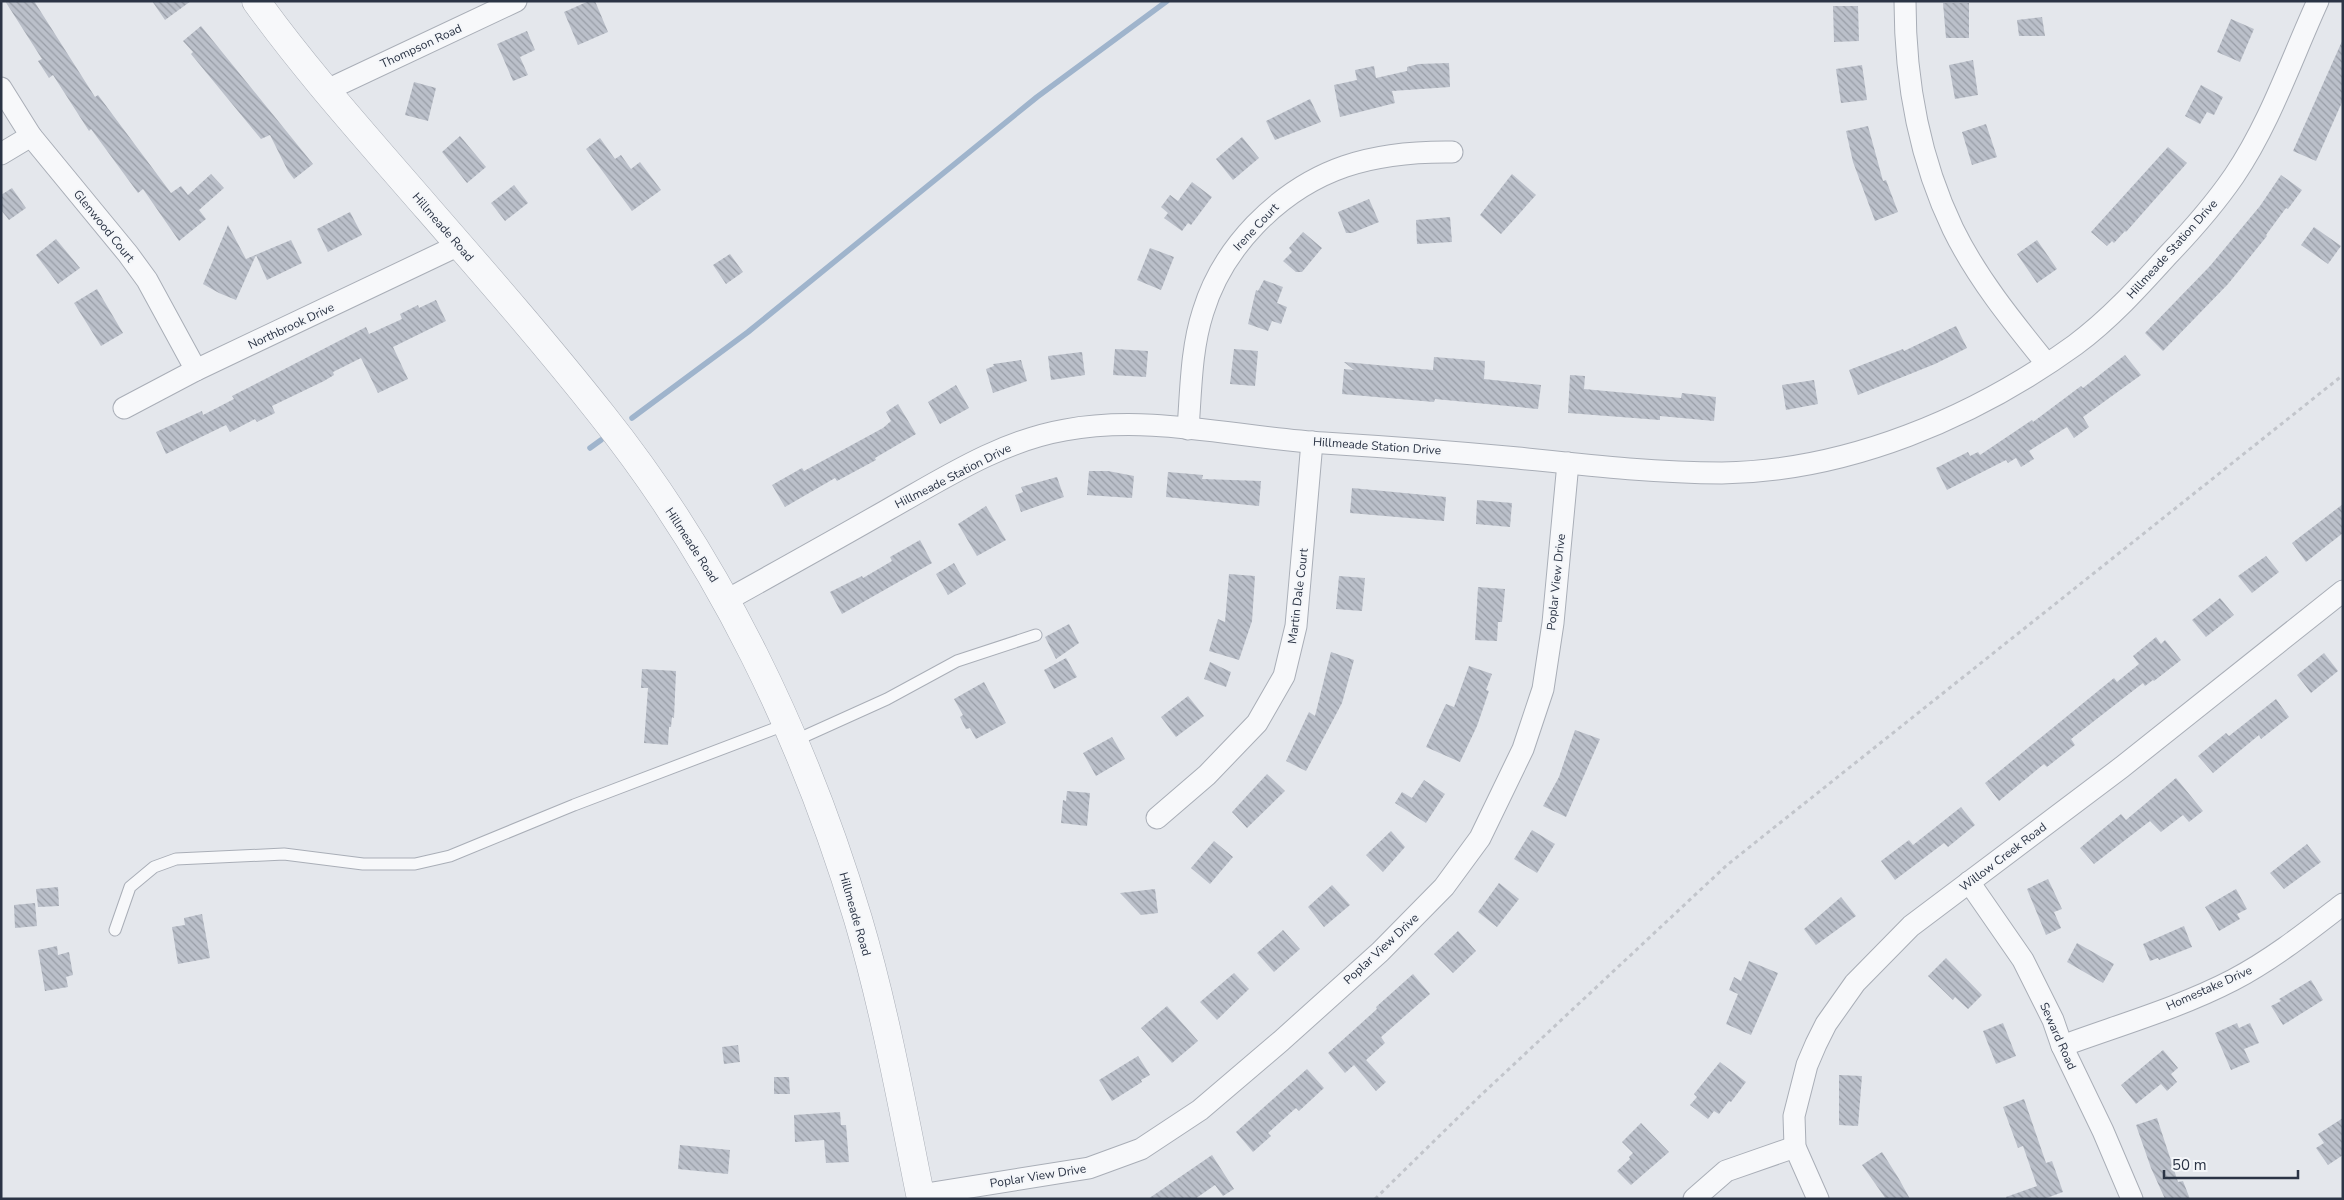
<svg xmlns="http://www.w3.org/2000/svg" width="2344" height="1200" font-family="'Nunito Sans',sans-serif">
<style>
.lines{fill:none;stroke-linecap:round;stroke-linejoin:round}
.stream{stroke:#9fb4cc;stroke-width:5.5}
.building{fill:url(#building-back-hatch)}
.service-casing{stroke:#a9aeb7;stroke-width:13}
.minor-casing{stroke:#a9aeb7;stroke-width:23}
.tertiary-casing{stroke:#a9aeb7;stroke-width:29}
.path{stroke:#c2c5cb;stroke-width:3;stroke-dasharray:4 4;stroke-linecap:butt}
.service{stroke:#f7f8fa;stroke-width:11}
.minor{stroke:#f7f8fa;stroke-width:21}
.tertiary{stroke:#f7f8fa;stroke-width:28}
.labels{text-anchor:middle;stroke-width:4;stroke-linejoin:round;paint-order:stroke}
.street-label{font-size:12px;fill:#2b3445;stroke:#f4f6f9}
</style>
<defs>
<pattern id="building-back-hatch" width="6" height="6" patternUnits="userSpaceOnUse" patternTransform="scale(1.25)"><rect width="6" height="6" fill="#bbc0ca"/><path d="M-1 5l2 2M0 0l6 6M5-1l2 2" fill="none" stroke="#989da6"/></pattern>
</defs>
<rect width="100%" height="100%" fill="#e4e7ec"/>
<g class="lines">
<g class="stream">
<path d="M632,418L748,332L1037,97L1167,1"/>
<path d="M590,448L601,440"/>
</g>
</g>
<g class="building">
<path d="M5,1H34L95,97L98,95L171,193L181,186L188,195L211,174L224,188L199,210L206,219L179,241L143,189L138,193L91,129L89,131L53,75L49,78L38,61L42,59Z"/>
<path d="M152,1H191L165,20Z"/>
<path d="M589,1H595L608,32L578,45L564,12Z"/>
<path d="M1943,3H1969V38H1946Z"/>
<path d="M1833,6H1858L1859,41L1834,42Z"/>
<path d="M2042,17L2045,36H2019L2017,20Z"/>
<path d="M2231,19L2254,29L2240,62L2217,52Z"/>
<path d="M201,26L313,164L294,179L288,171L270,135L261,139L191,54L193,52L183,41Z"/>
<path d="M527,31L535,50L520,57L528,75L513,81L497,44Z"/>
<path d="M2343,39V100L2316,161L2293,151Z"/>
<path d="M1973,60L1978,95L1955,99L1949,65Z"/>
<path d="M1449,63L1450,87L1392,91L1395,103L1340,117L1334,85L1357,80L1355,70L1374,66L1376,78L1407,71V67L1418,64Z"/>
<path d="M1862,65L1867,100L1841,103L1836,69Z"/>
<path d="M414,82L436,88L428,121L405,115Z"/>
<path d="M2201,85L2223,97L2214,115L2207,112L2200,124L2185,116Z"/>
<path d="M1310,99L1321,122L1275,140L1266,121Z"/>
<path d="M1986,124L1997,157L1972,165L1962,132Z"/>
<path d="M1868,126L1883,181L1886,180L1898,212L1875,221L1853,162L1846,131Z"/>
<path d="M460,136L486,167L467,183L442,152Z"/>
<path d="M1242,137L1259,158L1233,180L1216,159Z"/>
<path d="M600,138L615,159L621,155L631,169L640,162L661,190L632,211L586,149Z"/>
<path d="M2168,147L2187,163L2126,232L2125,231L2114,243L2112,241L2107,246L2091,232Z"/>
<path d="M1512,174L1536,195L1501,234L1480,215Z"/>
<path d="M2281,175L2302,190L2288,209L2286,208L2266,235L2267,236L2228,284L2163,351L2145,333L2210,266L2260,206Z"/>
<path d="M1192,182L1212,197L1191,225L1188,223L1182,231L1164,218L1168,213L1161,207L1170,195L1178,201Z"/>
<path d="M514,185L528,203L505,221L491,203Z"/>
<path d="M12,188L26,208L9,220L1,210V195Z"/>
<path d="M1369,199L1379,222L1352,233H1346L1338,212Z"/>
<path d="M350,212L362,235L328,252L317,229Z"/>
<path d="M1450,217L1452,242L1417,244L1416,220Z"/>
<path d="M228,225L246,259L291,240L302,263L267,280L256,255L236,300L219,293L203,284Z"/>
<path d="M2314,227L2341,246L2328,264L2301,245Z"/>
<path d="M1303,232L1322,248L1302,272H1296L1283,261L1292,252L1289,248Z"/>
<path d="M56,239L80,268L58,284L36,255Z"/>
<path d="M2037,240L2057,269L2037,283L2017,254Z"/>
<path d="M1150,248L1174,257L1161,290L1137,280Z"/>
<path d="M730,254L743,272L726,284L713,265Z"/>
<path d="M1264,280L1283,287L1277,303L1287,307L1281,324L1272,321L1268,331L1248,324L1256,290L1258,291Z"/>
<path d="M97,289L123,333L101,346L74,303Z"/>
<path d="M436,300L446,321L393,347L408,379L378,393L361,358L333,372L334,375L324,381L272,406L275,413L257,422L255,419L230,432L226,425L166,454L156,432L202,411L203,415L234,399L232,396L366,327L369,334L402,319L400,314L418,305L419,308Z"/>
<path d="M1956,326L1967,348L1935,364L1858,395L1849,370L1903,349L1904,351Z"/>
<path d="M1115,349L1148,351L1146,377L1113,375Z"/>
<path d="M1234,349L1258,351L1255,386L1230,384Z"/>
<path d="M1082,352L1085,375L1051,380L1048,356Z"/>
<path d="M2125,355L2141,375L2083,417L2089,427L2074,438L2067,427L2029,451L2034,459L2021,467L2016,458L2008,463L2006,460L1947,490L1936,468L1968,452L1970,456L1978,452L1980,455L2032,420L2033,422L2081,386L2083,388Z"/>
<path d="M1434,357L1485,361L1484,379L1541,385L1538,409L1435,399L1434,402L1342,394L1344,369L1354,370L1344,362L1433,370Z"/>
<path d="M1021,360L1027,381L993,393L986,369L994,366L993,364Z"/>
<path d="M1570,375L1585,376L1584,389L1681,398L1682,393L1716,397L1714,421L1660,416V420L1568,413Z"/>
<path d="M1814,380L1818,404L1786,410L1782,385Z"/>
<path d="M956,385L969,408L940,424L928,402Z"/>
<path d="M898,404L916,434L875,458L876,460L837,481L835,478L785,507L772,485L802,468L804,471L883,428L891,421L886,412Z"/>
<path d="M1089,471H1108L1134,476L1132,498L1087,495Z"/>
<path d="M1168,472L1203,475L1202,479L1261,481L1259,506L1166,497Z"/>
<path d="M1057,477L1064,497L1021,512L1015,495L1023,492L1021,487Z"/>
<path d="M1352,488L1446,497L1444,521L1350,513Z"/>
<path d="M1477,500L1512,503L1510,527L1476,524Z"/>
<path d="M2343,504V533L2306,562L2292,543Z"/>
<path d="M986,506L1006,540L977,556L958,524Z"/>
<path d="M920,540L932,563L842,614L830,592L862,576L863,578L892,561L890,557Z"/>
<path d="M2266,556L2279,572L2252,593L2238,576Z"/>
<path d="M954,563L966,584L948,595L936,574Z"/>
<path d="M1229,574L1255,576L1252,621L1239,660L1209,651L1218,619L1225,622Z"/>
<path d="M1339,576L1365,578L1362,611L1336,609Z"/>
<path d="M1478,587L1505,589L1502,622H1498L1497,641L1475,640Z"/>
<path d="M2220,598L2234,615L2206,637L2192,620Z"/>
<path d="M1069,624L1079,643L1056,659L1045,637Z"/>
<path d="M2156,637L2161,644L2165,640L2181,660L2154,681L2153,680L2145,686L2143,683L2071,739L2075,745L2047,767L2044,764L1999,801L1985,783L2114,678L2117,682L2139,664L2133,656Z"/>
<path d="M1331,652L1354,660L1342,703L1306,771L1286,761L1309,712L1315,716Z"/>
<path d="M2324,653L2338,671L2311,693L2297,675Z"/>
<path d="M1066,658L1077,677L1054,689L1044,670Z"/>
<path d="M1210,662L1231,672L1226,687L1204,679Z"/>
<path d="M1469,666L1492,674L1486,690L1489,691L1477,726L1460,762L1426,747L1446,704L1454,707Z"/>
<path d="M642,669L676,671L674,718L672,717L671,727H669L668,745L644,743L648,688H641Z"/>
<path d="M984,682L1006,723L976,739L970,728L966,729L960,717L963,715L954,699Z"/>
<path d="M1188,696L1204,716L1176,737L1161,717Z"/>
<path d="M2276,699L2289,717L2261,739L2259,735L2213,773L2198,756L2226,733L2229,736Z"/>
<path d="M1575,730L1600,739L1566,817L1543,806L1559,777Z"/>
<path d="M1112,737L1125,759L1096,776L1083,753Z"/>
<path d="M1267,774L1285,791L1247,828L1232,812Z"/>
<path d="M2176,778L2203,811L2189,822L2183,815L2161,832L2150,821L2094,864L2080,848L2121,814L2126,820Z"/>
<path d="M1424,780L1445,794L1426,823L1395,803L1402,792L1412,798Z"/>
<path d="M1067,791L1090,793L1087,826L1061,823L1063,800L1066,801Z"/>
<path d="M1961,807L1975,825L1948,847L1944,843L1895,880L1881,861L1909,840L1913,845Z"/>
<path d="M1532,830L1555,844L1537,873L1514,859Z"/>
<path d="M1391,831L1405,847L1383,872L1366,855Z"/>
<path d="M1214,841L1233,857L1210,884L1191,868Z"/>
<path d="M2307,844L2321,862L2284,889L2270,873Z"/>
<path d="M2048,879L2062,909L2054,912L2061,928L2046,935L2027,889Z"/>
<path d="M1499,883L1519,899L1497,927L1478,912Z"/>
<path d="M1332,885L1350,905L1324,927L1308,907Z"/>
<path d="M58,887L59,906L38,907L36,889Z"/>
<path d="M1155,889L1158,913L1141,915L1120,893Z"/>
<path d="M2236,889L2247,909L2237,914L2240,919L2219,931L2205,907Z"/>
<path d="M1841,897L1856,916L1816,945L1804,929Z"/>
<path d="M35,903L37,926L15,928L14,905Z"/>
<path d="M202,914L210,958L178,964L172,927L185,925L184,918Z"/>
<path d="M2184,926L2192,947L2159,960L2158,958L2150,961L2143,944Z"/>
<path d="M1283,930L1300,949L1274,972L1257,953Z"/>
<path d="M1458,931L1476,951L1453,973L1434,954Z"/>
<path d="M2077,943L2114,964L2103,983L2067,962Z"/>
<path d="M57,946L58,955L69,952L73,975L66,977L68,987L45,991L38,950Z"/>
<path d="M1946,958L1982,995L1968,1009L1955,997L1953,1000L1928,976Z"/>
<path d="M1749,961L1778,973L1751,1035L1726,1024L1738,994L1729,990L1734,977L1741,981Z"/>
<path d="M1234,973L1249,989L1217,1020L1200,1002Z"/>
<path d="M1413,974L1430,994L1381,1037L1385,1043L1366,1060L1386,1082L1376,1091L1354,1065L1345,1073L1328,1053L1377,1009L1376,1007Z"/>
<path d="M2311,980L2323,1000L2283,1025L2271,1006L2281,1001L2279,999Z"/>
<path d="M1167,1006L1198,1041L1172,1063L1141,1028Z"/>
<path d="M2003,1023L2016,1056L1996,1064L1983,1031Z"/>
<path d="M2237,1023L2239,1028L2250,1023L2259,1043L2244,1049L2250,1062L2231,1070L2215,1033Z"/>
<path d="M738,1045L740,1062L724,1064L722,1047Z"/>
<path d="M2163,1050L2178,1068L2171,1074L2177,1082L2167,1091L2161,1084L2136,1104L2121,1085Z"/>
<path d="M1138,1056L1150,1075L1141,1080L1142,1082L1112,1101L1099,1080Z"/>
<path d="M1720,1062L1746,1082L1731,1102L1729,1101L1719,1114L1714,1111L1708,1119L1690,1105L1697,1097L1694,1094Z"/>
<path d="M1307,1069L1324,1088L1299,1111L1296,1108L1268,1133L1271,1136L1253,1152L1236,1132Z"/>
<path d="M1839,1075L1862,1076L1858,1126L1839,1125Z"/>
<path d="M774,1077H789L790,1094H774Z"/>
<path d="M2024,1099L2046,1163L2052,1161L2063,1192L2044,1199H2006V1197L2037,1186L2023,1146L2018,1148L2003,1107Z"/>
<path d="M840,1112L841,1125H846L849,1162L826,1163L824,1140L795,1142L794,1115Z"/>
<path d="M2157,1118L2178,1182L2183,1181L2190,1199H2165L2151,1168L2136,1125Z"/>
<path d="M2343,1118V1155L2328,1165L2316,1148L2324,1143L2318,1134Z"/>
<path d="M1641,1123L1669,1152L1631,1185L1617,1171L1630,1159L1629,1157L1633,1153L1622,1142Z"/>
<path d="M680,1145L730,1150L728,1174L678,1169Z"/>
<path d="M1882,1152L1899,1179L1910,1199H1886L1862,1165Z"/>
<path d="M1212,1155L1234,1189L1223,1196L1215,1185L1195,1199H1148Z"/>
</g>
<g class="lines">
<g class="service-casing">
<g id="service">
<path d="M794,741L887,699L957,661L1036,635"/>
<path d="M115,930L130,887L154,867L176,859L284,854L363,864H415L450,856L574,805L787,724"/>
</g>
</g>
<g class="minor-casing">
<g id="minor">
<path d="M1905,1C1905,80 1919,158 1953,229C1977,278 2012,321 2046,363"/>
<path d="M1,88L31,136L128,254L147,280L196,370"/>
<path d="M325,91L516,1"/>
<path d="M1,154L31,136"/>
<path d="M124,408L196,370L459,245"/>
<path d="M1188,429C1191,390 1191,349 1203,312C1213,279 1232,249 1255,225C1311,167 1373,151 1452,152"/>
<path d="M727,600C781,570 835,540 889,509C944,478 1001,441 1065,430C1151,414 1238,438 1324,443C1389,447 1454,452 1518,458C1585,465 1654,473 1722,473C1848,471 1974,418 2075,345C2110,319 2139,287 2168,255C2192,230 2214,205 2234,176C2270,123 2291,60 2318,1"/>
<path d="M1157,818L1207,775L1257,723L1284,676L1296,626L1312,442"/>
<path d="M1969,882L2023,960L2053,1020L2062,1046L2103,1131L2132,1199"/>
<path d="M2062,1046C2119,1025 2179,1008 2233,980C2273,959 2308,931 2343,904"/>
<path d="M920,1195L1089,1168L1141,1149L1200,1110L1281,1041L1380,952L1444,887L1480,838L1523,749L1543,689L1553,623L1568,463"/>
<path d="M1694,1199L1726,1171L1795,1147"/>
<path d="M1818,1199L1795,1147L1794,1116L1807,1065L1816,1044L1826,1024L1855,983L1911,926L2122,767L2343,591"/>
</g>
</g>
<g class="tertiary-casing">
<path id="tertiary" d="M256,1C297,58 343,111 389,164C461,247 534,329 602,415C720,563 804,738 858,919C885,1010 902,1105 921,1199"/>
</g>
<path class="path" d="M1375,1199L1480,1096L1727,865L2343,375"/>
<use href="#service" class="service"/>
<use href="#minor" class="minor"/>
<use href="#tertiary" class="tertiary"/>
</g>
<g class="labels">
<g class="street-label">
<text transform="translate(421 46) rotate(-25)" y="4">Thompson Road</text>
<text transform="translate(104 226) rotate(51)" y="4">Glenwood Court</text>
<text transform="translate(443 227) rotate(49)" y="4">Hillmeade Road</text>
<text transform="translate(1256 227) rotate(-47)" y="4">Irene Court</text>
<text transform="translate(2172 249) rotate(-48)" y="4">Hillmeade Station Drive</text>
<text transform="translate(291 326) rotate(-25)" y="4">Northbrook Drive</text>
<text transform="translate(1377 446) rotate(4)" y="4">Hillmeade Station Drive</text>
<text transform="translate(953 476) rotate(-27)" y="4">Hillmeade Station Drive</text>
<text transform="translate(692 545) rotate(57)" y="4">Hillmeade Road</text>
<text transform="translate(1556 582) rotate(-84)" y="4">Poplar View Drive</text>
<text transform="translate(1298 596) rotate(-83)" y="4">Martin Dale Court</text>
<text transform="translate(2003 857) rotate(-37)" y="4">Willow Creek Road</text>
<text transform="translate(855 914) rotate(74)" y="4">Hillmeade Road</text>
<text transform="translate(1381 949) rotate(-43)" y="4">Poplar View Drive</text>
<text transform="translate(2209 988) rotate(-24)" y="4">Homestake Drive</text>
<text transform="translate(2058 1036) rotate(66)" y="4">Seward Road</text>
<text transform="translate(1038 1176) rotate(-9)" y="4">Poplar View Drive</text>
</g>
</g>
<rect width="2344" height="1200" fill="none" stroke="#2b3445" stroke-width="5"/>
<path d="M2164 1170v8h134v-8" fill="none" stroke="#2b3445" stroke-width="2.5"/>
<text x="2172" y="1170" font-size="15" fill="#2b3445" stroke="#f4f6f9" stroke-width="4" paint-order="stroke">50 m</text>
</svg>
